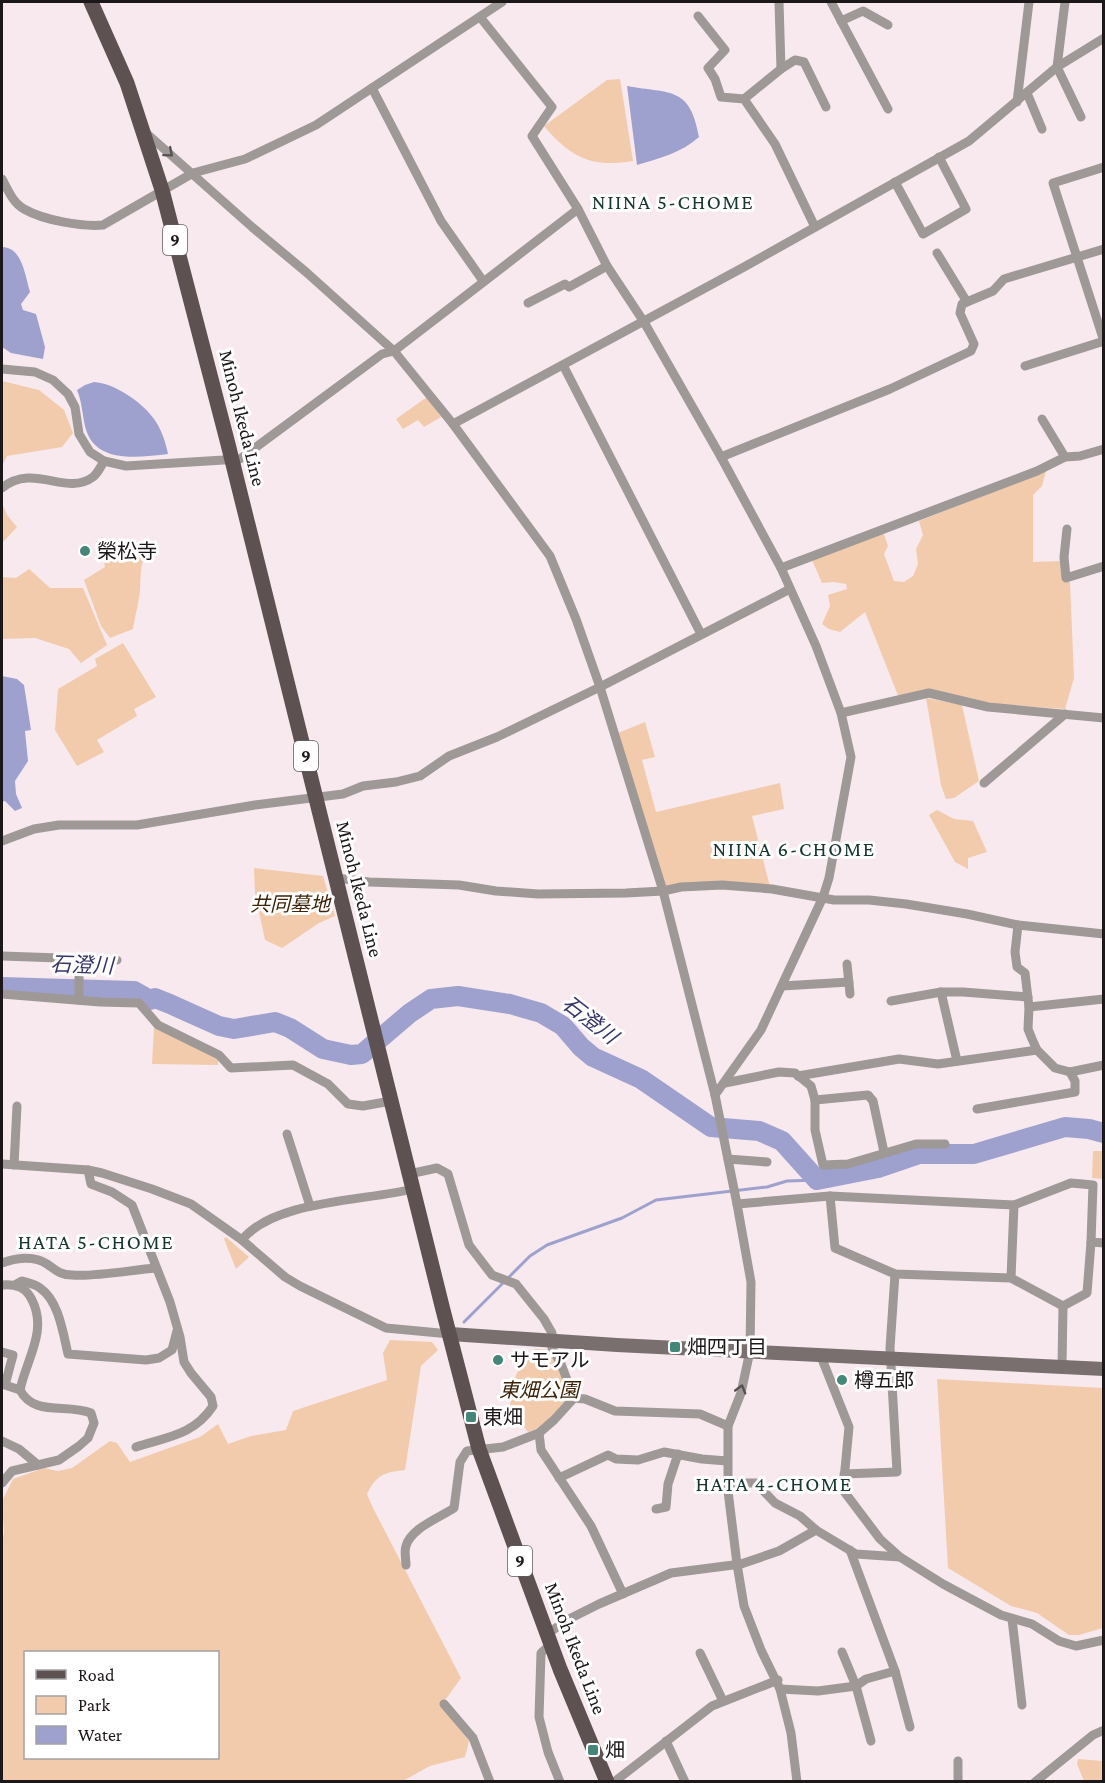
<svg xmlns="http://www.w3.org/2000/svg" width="1105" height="1783" font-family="'Crimson Pro','Noto Sans JP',serif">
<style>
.green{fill:#f2cbac;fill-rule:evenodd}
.water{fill:#9ea1ce}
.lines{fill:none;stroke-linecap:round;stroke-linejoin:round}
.stream{stroke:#9ea1ce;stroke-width:3}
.river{stroke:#9ea1ce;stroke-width:20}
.street{stroke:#9e9897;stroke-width:9}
.secondary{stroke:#786f6e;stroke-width:14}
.primary{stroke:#5d5251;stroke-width:15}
.oneway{stroke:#565152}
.poi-dot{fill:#448779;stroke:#fff;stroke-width:2}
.labels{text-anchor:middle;stroke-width:6;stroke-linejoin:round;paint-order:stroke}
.shield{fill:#fff;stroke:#605d5e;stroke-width:1.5}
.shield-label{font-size:18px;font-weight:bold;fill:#1c1719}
.street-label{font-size:20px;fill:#1c1719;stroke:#fff}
.poi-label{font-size:20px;fill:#1c1719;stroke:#fff;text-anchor:start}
.park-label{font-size:20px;font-style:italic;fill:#3f2308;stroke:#fff}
.neighbourhood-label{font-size:21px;letter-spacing:1.5px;fill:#173730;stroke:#fff}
.water-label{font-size:21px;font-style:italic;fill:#36336c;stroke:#fff}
</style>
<rect width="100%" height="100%" fill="#f8e9ef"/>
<g class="green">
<path d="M620,79L633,161C592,168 571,158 544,126L607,80Z"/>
<path d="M2,381L39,390L64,410L73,433L62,447L7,456L2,466Z"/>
<path d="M427,397L441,417L424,427L418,420L403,429L396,419Z"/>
<path d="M1046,471L1042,486L1033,495V562L1061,561L1063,582H1070L1074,678L1065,709L989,704L928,690L899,698L865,612L840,632L829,629L822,624L830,606L828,595L847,589L846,584L834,582L822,583L812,560L883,532L888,546L884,554L894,581L904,582L913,576L918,564L916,549L923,535L919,521Z"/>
<path d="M2,503L7,515L17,527L2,543Z"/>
<path d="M128,546L146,551C140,566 141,574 140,590C139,602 135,616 133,629L110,638L101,626L84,580L105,567L104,562Z"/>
<path d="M29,569L50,588H83L107,645L81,663L69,649L35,638L2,639V577L16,578Z"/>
<path d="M123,643L156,697L134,709L137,716L97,740L104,752L77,766L55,730L58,689L97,666L95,659Z"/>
<path d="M926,698L962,705L979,781L954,798L946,799L941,785Z"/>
<path d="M645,722L655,757L642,760L656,812L780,783L784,809L752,816L770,887L666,888L618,733Z"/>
<path d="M937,810L954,819L973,821L987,852L968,858V869L955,862L929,815Z"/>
<path d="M254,868L323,876L335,916L319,923L282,948L265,940L255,893Z"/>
<path d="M154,1027L218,1059V1065L152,1064Z"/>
<path d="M1093,1151H1103V1179L1092,1178Z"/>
<path d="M226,1237L249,1257L236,1269L224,1239Z"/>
<path d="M390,1340L432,1342L438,1350L421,1366L405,1470C383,1473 377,1474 367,1494L373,1508L461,1678L441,1706L469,1741L465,1757L430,1766L403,1781H2V1546L4,1531L2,1501L13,1479L44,1468L58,1471L72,1468L110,1441L117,1443L130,1462L200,1437L218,1424L228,1444L251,1436L286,1430L293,1411L387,1380L383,1353ZM26,1652H218V1758H26Z"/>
<path d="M535,1349L551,1350L563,1377L568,1397C558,1411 545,1427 528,1432L510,1410C511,1380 515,1371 535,1349Z"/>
<path d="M855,1369L876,1370V1378L868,1379L869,1390L856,1391Z"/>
<path d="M937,1379L1103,1388V1628L1079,1635H1069L1037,1613L1011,1606L948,1568Z"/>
<path d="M1078,1759L1103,1761V1781H1084L1077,1764Z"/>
</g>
<g class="water">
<path d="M627,86C671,94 690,86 699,137C681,153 660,158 637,165Z"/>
<path d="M2,247C22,247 25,275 30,292L21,304L23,310L36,314L45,347L43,359L11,353L2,347Z"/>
<path d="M94,382C114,383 142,402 154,419C161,428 166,443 168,454C139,457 94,465 85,426C82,413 82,402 77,390L85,385Z"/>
<path d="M2,676L17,679L24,685L31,730L25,731L28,761L15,781L16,794L22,808L15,811L5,801L2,802Z"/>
</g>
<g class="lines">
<path class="stream" d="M464,1322L530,1256L547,1245L622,1218L656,1200L767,1187L787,1181L817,1180"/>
<path class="river" d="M2,987L134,991L150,1000L155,998L170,1004L219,1026L234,1029L275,1022L290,1028L323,1049L351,1055L362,1054L410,1013L431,999L458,996L510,1004L541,1013L563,1026L581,1047L593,1057L641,1079L711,1127L759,1131L782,1141L817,1180L878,1168L919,1154H974L1065,1127L1089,1129L1104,1133"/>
<g class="street">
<path d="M779,2L781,69"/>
<path d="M831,2L888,109"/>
<path d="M1065,2L1057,67L1081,117"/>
<path d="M698,16L725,50L708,68L715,79L721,97L744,99L775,144L815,227"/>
<path d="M480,17L552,107L532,136L578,209L607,266L644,322L721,457L781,568L816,646L841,713L851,757L829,878L823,897L761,1030L715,1095"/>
<path d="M841,21L863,11L888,25"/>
<path d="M372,88L441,221L483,281"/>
<path d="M1027,93L1042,129"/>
<path d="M744,99L781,69L795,60L804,62L826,107"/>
<path d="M1017,102L1029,2"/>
<path d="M145,132L252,227L306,272L394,351L453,424L550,556L576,619L600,687L663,891L715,1095L737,1204L751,1282L750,1351L741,1393L728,1426V1491L737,1564L744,1606L761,1650L780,1689L791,1733L797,1782"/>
<path d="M1104,167L1053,183L1104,341"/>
<path d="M2,179C8,190 13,203 24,209C43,220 82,227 103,225L193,173L245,159L316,125L502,2"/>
<path d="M895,182L923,234L966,209L939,157"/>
<path d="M937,253L967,302"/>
<path d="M528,303L565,284L569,287L607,266"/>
<path d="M563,365L701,634"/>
<path d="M1025,366L1104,341"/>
<path d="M2,369L35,372L53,380L68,394L75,407L79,434L90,452L104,461L126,466L240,459L382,354L394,351L578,209"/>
<path d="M1042,419L1065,457"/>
<path d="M453,424L744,267L969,141L1057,67L1104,38"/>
<path d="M721,457L890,389L971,351L974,344L960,313L962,304L993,291L1004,279L1104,249"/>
<path d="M2,488C34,462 66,497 93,477C98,473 101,466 104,461"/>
<path d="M1067,529L1064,557L1066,578L1104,566"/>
<path d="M781,568L1037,471L1065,457L1080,456L1104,449"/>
<path d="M841,713L929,693L988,707L1104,718"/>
<path d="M984,783L1065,714"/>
<path d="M2,841L34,829L59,825H137L255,805L343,794L363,786L396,782L420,776L449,756L497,737L600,687L790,589"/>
<path d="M336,878L369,882L459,885L496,891L538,894L626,893L663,891L681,887L722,885L772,889L834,900H869L906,904L967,914L1018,925L1104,934"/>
<path d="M2,956L117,960"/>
<path d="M79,959V1000"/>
<path d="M847,964L850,994"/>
<path d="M782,986L849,982"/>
<path d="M941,992L957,1061"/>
<path d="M2,994L100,1002L139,1003L158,1025L219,1055L231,1068L293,1065L328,1084L348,1104L363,1106L391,1101"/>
<path d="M891,1001L941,992H963L1028,997"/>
<path d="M1029,1007L1104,999"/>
<path d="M1070,1072L1104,1065"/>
<path d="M798,1076L899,1059L938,1064L1037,1050"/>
<path d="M725,1083L779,1072L795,1073L811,1086L815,1100V1130L823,1165L848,1164L916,1144H945"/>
<path d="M815,1100L868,1095L873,1101L884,1152"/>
<path d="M977,1109L1075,1092V1081L1070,1072L1055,1068L1037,1050L1032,1039L1028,1029L1029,1007L1025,973L1017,967L1015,952L1018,925"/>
<path d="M287,1134L310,1206"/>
<path d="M728,1159L767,1162"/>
<path d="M2,1164L88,1170L102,1173L152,1189L191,1204L242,1240L285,1277L300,1286L386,1328L450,1334"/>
<path d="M14,1165L17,1106"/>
<path d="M88,1170L91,1184L112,1192L132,1205L170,1302L180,1337L184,1362L191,1373L211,1397L213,1406C194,1435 167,1437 136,1447"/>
<path d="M409,1174L437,1168L448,1174L469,1245L492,1275L516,1284L544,1319L552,1333V1348L561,1364L574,1398"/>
<path d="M830,1196L835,1248L895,1274L1011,1278L1063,1306"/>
<path d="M737,1204L830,1196L1014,1205L1071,1183L1093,1185L1091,1242L1104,1243"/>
<path d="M242,1240C274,1200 365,1201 413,1189"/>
<path d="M2,1263C15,1258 34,1255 47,1264C56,1270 60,1275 72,1275C95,1277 131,1270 156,1268"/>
<path d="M1011,1278L1014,1205"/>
<path d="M2,1285C16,1284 26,1287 32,1300C48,1331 26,1360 20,1390C34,1417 67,1403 91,1413L94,1423L88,1438L79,1446L59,1460L12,1471L2,1483"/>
<path d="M15,1285L22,1281C28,1283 35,1284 40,1288C59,1301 63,1333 68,1354L146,1360L159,1358L172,1350L177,1331"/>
<path d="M2,1352L13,1355L5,1385L20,1390"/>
<path d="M820,1354L849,1427L843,1490L880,1539L900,1557L943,1584L1001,1615L1032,1624L1059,1641L1076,1646L1104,1640"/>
<path d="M1062,1366L1063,1306L1087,1293L1091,1242"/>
<path d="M2,1441L19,1449L38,1465"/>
<path d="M844,1474L897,1472L890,1348L895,1274"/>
<path d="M559,1478L608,1455L616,1459L638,1460L664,1452L702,1459L727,1461"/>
<path d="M728,1483H756L775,1503L800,1516L816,1530L856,1554L900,1557"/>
<path d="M656,1509L666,1507L668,1484L678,1454"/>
<path d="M850,1550L895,1671L910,1727"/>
<path d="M406,1565C406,1560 404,1551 406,1546C411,1528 439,1518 454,1508L460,1462L467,1451L503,1447L539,1433"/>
<path d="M623,1594L591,1526L541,1450L539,1433L554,1420L574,1398L585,1399L615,1411L700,1414L728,1426"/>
<path d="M1012,1619L1022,1705"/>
<path d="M547,1634L569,1619L599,1604L671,1573L741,1564L779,1551L816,1530"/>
<path d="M551,1644L541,1653L539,1717L548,1752L560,1782"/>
<path d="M842,1652L856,1686L871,1741"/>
<path d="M700,1653L723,1701"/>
<path d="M780,1689L818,1691L856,1686L866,1679L895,1671"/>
<path d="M444,1704L473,1738L490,1782"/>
<path d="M666,1741L685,1782"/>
<path d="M614,1782L712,1706L778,1680"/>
<path d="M958,1782V1761"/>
<path d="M1035,1782L1093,1735L1104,1730"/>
</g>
<path class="secondary" d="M450,1334L617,1345L1104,1369"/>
<path class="primary" d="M91,2L127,83L162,190L228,444L443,1310L479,1449L560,1669L607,1782"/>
</g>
<defs><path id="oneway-chevron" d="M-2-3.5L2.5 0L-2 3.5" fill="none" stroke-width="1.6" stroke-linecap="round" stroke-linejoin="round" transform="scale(1.5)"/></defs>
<g class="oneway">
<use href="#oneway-chevron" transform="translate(169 153) rotate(40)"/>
<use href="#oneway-chevron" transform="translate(741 1389) rotate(-74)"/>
</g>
<g class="poi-dot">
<circle cx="85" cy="551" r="6"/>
<rect x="669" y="1341" width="12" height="12" rx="3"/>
<circle cx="498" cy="1360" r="6"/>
<circle cx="842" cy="1380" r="6"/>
<rect x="465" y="1411" width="12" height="12" rx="3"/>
<rect x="587" y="1744" width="12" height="12" rx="3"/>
</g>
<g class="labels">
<g class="shield">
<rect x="163" y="225" width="24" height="30" rx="4.5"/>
<rect x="294" y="741" width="24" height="30" rx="4.5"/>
<rect x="508" y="1546" width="24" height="30" rx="4.5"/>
</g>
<g class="shield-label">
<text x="175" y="246">9</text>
<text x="306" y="762">9</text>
<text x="520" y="1567">9</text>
</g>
<g class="street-label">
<text transform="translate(243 418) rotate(76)" y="7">Minoh Ikeda Line</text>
<text transform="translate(360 889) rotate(76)" y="7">Minoh Ikeda Line</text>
<text transform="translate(576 1648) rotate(69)" y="7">Minoh Ikeda Line</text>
</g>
<g class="poi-label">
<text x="97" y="558">榮松寺</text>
<text x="687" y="1354">畑四丁目</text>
<text x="510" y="1367">サモアル</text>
<text x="854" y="1387">樽五郎</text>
<text x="483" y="1424">東畑</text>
<text x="605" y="1757">畑</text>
</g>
<g class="park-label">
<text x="290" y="911">共同墓地</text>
<text x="539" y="1397">東畑公園</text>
</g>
<g class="neighbourhood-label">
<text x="673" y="209">NIINA 5-CHOME</text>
<text x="794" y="856">NIINA 6-CHOME</text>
<text x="96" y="1249">HATA 5-CHOME</text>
<text x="774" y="1491">HATA 4-CHOME</text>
</g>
<g class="water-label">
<text transform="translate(82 965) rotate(2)" y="7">石澄川</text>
<text transform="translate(590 1020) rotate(38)" y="7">石澄川</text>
</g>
</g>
<rect width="1105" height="1783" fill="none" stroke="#1c1719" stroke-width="6"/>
<rect x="24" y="1651" width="195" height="108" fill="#ffffff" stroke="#a4a2a3" stroke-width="1.5"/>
<rect x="36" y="1670" width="30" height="9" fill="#5d5251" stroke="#a4a2a3" stroke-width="1.5"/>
<text x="78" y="1681" font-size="18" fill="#1c1719">Road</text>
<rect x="36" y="1696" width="30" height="18" fill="#f2cbac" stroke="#a4a2a3" stroke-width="1.5"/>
<text x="78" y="1711" font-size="18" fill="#1c1719">Park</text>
<rect x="36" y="1726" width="30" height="18" fill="#9ea1ce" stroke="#a4a2a3" stroke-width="1.5"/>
<text x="78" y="1741" font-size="18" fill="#1c1719">Water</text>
</svg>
